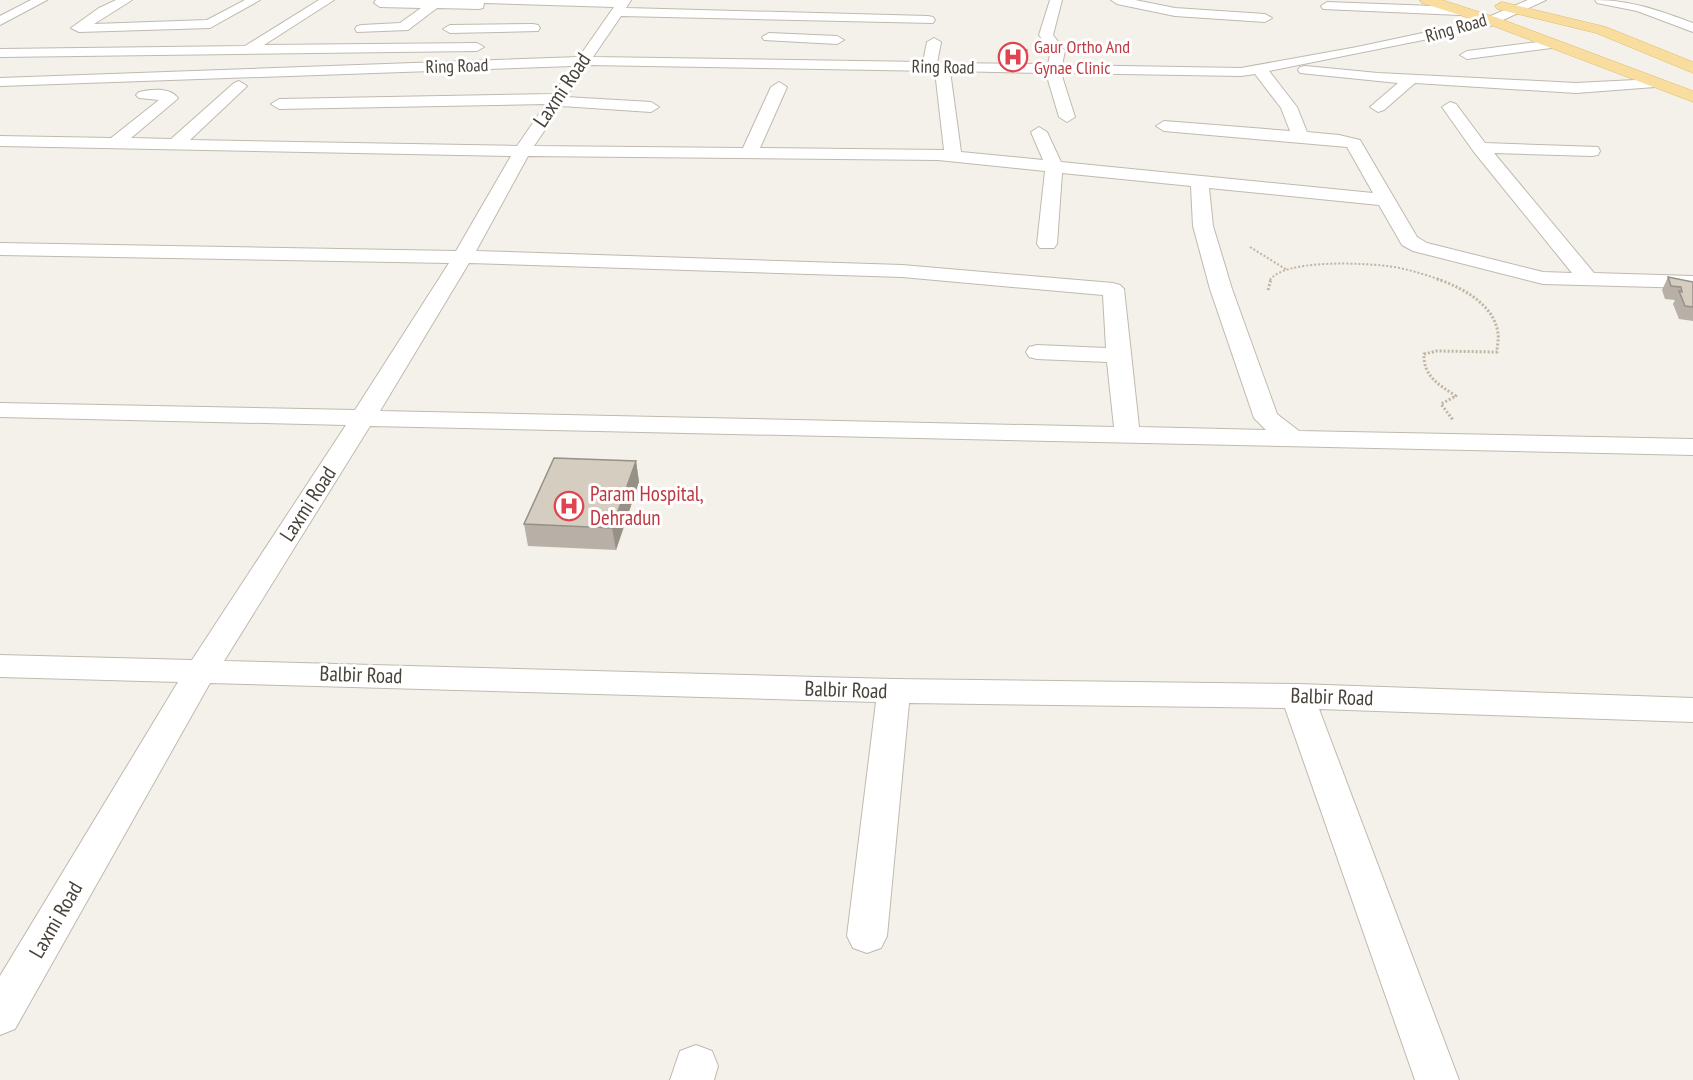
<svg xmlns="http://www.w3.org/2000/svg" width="1693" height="1080" font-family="'PT Sans Narrow',sans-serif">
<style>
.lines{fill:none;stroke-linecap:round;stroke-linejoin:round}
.minor-casing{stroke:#c0b9ae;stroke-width:2}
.major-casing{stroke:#deba6f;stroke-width:1}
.path-far1{stroke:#c1b4a0;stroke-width:2;stroke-dasharray:2 2;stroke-linecap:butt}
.path{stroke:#c1b4a0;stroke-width:3;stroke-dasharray:2 2;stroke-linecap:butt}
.minor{fill:#fff;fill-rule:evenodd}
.major{fill:#f9dd9f;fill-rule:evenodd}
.wall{fill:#b8b0a6}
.shaded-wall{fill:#969087}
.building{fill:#d6cdc1;stroke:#969087;stroke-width:1.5}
.labels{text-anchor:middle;stroke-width:6;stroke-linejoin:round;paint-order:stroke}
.far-street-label{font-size:18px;fill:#484239;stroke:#fff}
.far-health-label{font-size:18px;fill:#be3a42;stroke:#fff;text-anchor:start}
.street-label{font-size:21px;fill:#484239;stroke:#fff}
.health-label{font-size:21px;fill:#be3a42;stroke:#fff;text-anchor:start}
</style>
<rect width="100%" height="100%" fill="#f4f1eb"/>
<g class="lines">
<g class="minor-casing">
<g id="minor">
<path d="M31,0H47L0,25V16Z"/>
<path d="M116,0H132L94,24L207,20L245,0H260L210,28L79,32L71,28L99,8Z"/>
<path d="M319,0H334L264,45L477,43L484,47L477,51L0,57V49L245,46Z"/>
<path d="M376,0H631L626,8L928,16L933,17L935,20L933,23L621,16L593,57L923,62L927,42L934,38L941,42L937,63L1048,64L1051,51L1039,35L1050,0H1062L1053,35L1065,51L1062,65L1241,68L1357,47L1479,21L1528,0H1546L1488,27L1269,71L1297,107L1307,132L1339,135L1360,140L1417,237L1427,243L1543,272L1572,273L1474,152L1442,107L1450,102L1456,104L1485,143L1598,147L1600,151L1598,155L1592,156L1494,153L1594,273L1693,276V288L1543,284L1413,251L1402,245L1379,205L1209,188L1213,226L1232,289L1277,414L1299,431L1693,439V455L370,426L224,661L894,679L1298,684L1693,698V722L1319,709L1459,1080H1415L1285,708L909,703L887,936L881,948L867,953L853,948L847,936L876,702L210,683L15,1029L0,1035V976L178,682L0,677V655L192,660L346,425L0,417V403L355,410L449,263L0,255V243L456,251L511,156L0,146V136L111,138L159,100L139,98L136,95L139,92C151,89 170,87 178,98L175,101L131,138L171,139L234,83L239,81L247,86L244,89L190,140L517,146L546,104L279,109L271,104L279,99L553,94L573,66L0,86V78L579,57L614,7L484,3L483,8L479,9L437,8L408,30L357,32L355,29L357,26L362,25L400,23L421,8L380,7L374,3ZM588,65L935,71L944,150L760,148L787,87L779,82L771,87L743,148L534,146L561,106L651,112L659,107L651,102L566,97ZM950,71L1046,73L1059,117L1067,122L1075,117L1061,73L1241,76L1255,74L1281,108L1290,131L1164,121L1156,126L1164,131L1347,147L1373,193L1061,162L1047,132L1039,127L1031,132L1043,160L961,152ZM528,156L938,160L1045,171L1037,244L1040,248H1054L1057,244L1062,173L1191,186L1193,226L1210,289L1254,418L1266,430L1139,427L1124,289L1120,285L1113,283L902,265L476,251ZM469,263L902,277L1103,295L1106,348L1037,345L1029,347L1026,352L1029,357L1037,359L1107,362L1114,427L380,411Z"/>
<path d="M1111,0H1135L1175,8L1265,14L1272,18L1265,22L1175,16L1117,4Z"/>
<path d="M1595,0C1631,0 1660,11 1693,23V32L1637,11L1597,3Z"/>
<path d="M1327,2L1460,7L1466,11L1460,15L1323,9L1321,6Z"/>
<path d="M533,24L538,25L540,28L538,31L450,33L443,29L450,25Z"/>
<path d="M769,33L837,36L844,40L837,44L764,40L762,37Z"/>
<path d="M1554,40L1561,44L1559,47L1467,59L1460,55L1467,51Z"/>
<path d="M1305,66L1378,73L1576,83L1655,79L1662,83L1655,87L1576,93L1415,83L1384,110L1378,112L1370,107L1398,83L1300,73L1298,70L1300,67Z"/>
<path d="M696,1045L712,1051L718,1066L714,1080H670L680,1051Z"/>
</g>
</g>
<g class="major-casing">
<g id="major">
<path d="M1420,0H1442L1498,18L1693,91V102L1488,24L1422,3Z"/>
<path d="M1502,2L1606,27L1693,62V73L1596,33L1497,9L1495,6Z"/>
</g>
</g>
<g class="path-far1">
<path d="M1250,247L1287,270"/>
<path d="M1270,280C1284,259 1363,263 1387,266C1405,268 1423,274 1441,280"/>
</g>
<g class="path">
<path d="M1437,279C1461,287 1494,304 1498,333C1499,339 1497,346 1497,352L1437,351L1424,354C1423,376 1439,385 1456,396L1441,404L1453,420"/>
<path d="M1268,290L1271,279"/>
</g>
<use href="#minor" class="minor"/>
<use href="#major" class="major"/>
</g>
<g class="wall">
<path d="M1027,50L1025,61L1005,60V55Z"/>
<path d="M1668,277L1693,282V321L1679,319L1673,304L1675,300L1665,299L1662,290Z"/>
<path d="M636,461L639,482L616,550L528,546L524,524Z"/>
</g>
<path class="shaded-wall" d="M636,461L639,482L616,550L612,528Z"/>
<g class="building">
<path d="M1007,49L1027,50L1026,56L1005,55Z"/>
<path d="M1668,277L1693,282V307L1685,306L1679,291L1682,292L1681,287L1671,286Z"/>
<path d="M554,458L636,461L612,528L524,524Z"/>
</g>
<defs>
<g id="hospital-ring" transform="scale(1.5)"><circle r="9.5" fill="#fff" stroke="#e0444e" stroke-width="1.5"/><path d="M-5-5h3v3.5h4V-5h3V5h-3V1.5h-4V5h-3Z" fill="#e0444e"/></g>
</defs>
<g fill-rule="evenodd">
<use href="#hospital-ring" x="1013" y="57"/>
<use href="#hospital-ring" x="569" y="506"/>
</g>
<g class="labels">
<g class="far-street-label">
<text transform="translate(1456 28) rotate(-16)" y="6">Ring Road</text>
<text transform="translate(457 66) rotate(-2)" y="6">Ring Road</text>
<text transform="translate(943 67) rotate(1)" y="6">Ring Road</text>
</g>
<g class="far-health-label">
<text x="1034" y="53">Gaur Ortho And<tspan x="1034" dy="21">Gynae Clinic</tspan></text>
</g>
<g class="street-label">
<text transform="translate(562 90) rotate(-56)" y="7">Laxmi Road</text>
<text transform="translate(308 504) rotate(-57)" y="7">Laxmi Road</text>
<text transform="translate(361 675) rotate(2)" y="7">Balbir Road</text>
<text transform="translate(846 690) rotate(2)" y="7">Balbir Road</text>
<text transform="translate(1332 697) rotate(2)" y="7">Balbir Road</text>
<text transform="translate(56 920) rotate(-60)" y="7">Laxmi Road</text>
</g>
<g class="health-label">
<text x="590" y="501">Param Hospital,<tspan x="590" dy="24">Dehradun</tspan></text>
</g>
</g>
</svg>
